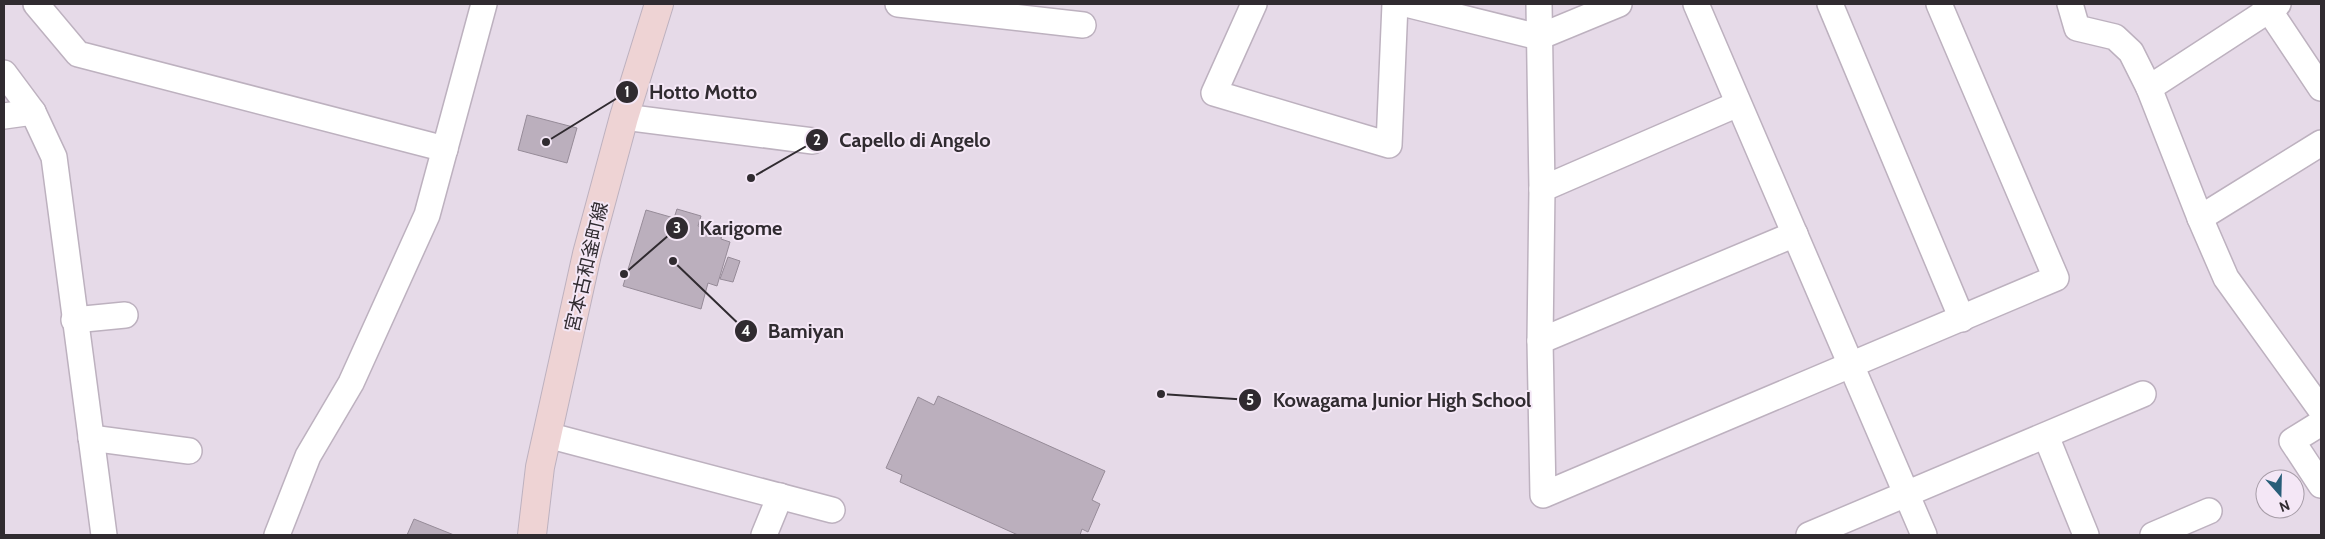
<svg xmlns="http://www.w3.org/2000/svg" width="2325" height="539" font-family="Cabin,'Noto Sans JP',sans-serif">
<style>
.building{fill:#bbafbd;stroke:#968b98}
.lines{fill:none;stroke-linecap:round;stroke-linejoin:round}
.street-casing{stroke:#bdb1bf;stroke-width:28}
.secondary-casing{stroke:#bdb1bf;stroke-width:30}
.street{stroke:#fff;stroke-width:25}
.secondary{stroke:#eed3d4;stroke-width:28}
.labels{text-anchor:middle;stroke-width:4;stroke-linejoin:round;paint-order:stroke}
.street-label{font-size:19px;fill:#302b30;stroke:#f4e7f6}
.leader{fill:none;stroke:#302b30;stroke-width:2}
.callout-dot{fill:#302b30;stroke:#f4e7f6;stroke-width:2}
.mark-label{font-size:15px;text-anchor:middle;font-weight:bold;fill:#fff}
.callout-label{font-size:20px;text-anchor:middle;font-weight:bold;fill:#302b30;stroke:#f4e7f6;stroke-width:4;stroke-linejoin:round;paint-order:stroke}
</style>
<rect width="100%" height="100%" fill="#e6dae8"/>
<g class="building">
<path d="M527,115L577,128L567,163L518,150Z"/>
<path d="M677,209L701,216L698,226L722,233L721,239L730,242L717,286L708,283L701,309L623,286L646,210L674,218Z"/>
<path d="M728,257L740,261L733,282L720,279Z"/>
<path d="M938,396L1105,471L1092,500L1100,504L1088,532L1082,529L1080,535H1018L900,482L902,475L886,468L918,397L934,405Z"/>
<path d="M414,519L454,535H407Z"/>
</g>
<g class="lines">
<g class="street-casing">
<g id="street">
<path d="M36,4L78,54L445,149"/>
<path d="M898,4L1083,25"/>
<path d="M1254,4L1214,93L1389,145L1395,4"/>
<path d="M1406,4L1539,37L1619,4"/>
<path d="M1539,4L1542,189L1540,341L1543,495L2056,278L1939,4"/>
<path d="M1696,4L1924,535"/>
<path d="M1830,4L1962,319"/>
<path d="M2070,4L2077,28L2115,37L2131,52L2149,88L2200,218L2226,278L2321,410"/>
<path d="M2265,4L2321,88"/>
<path d="M4,73L33,112L54,157L104,535"/>
<path d="M2149,88L2278,4"/>
<path d="M4,116L33,112"/>
<path d="M624,117L813,141"/>
<path d="M1542,189L1738,104"/>
<path d="M2200,218L2321,143"/>
<path d="M74,320L125,315"/>
<path d="M1540,341L1795,234"/>
<path d="M2321,423L2292,441L2321,485"/>
<path d="M547,435L832,510"/>
<path d="M2046,436L2086,535"/>
<path d="M91,438L189,451"/>
<path d="M277,535L308,456L351,383L427,215L484,4"/>
<path d="M764,535L780,496"/>
<path d="M1809,535L2143,394"/>
<path d="M2153,535L2209,511"/>
</g>
</g>
<g class="secondary-casing">
<path id="secondary" d="M532,535L540,467L587,254L624,117L659,4"/>
</g>
<use href="#street" class="street"/>
<use href="#secondary" class="secondary"/>
</g>
<g class="labels">
<g class="street-label">
<text transform="translate(586 267) rotate(-77)" y="7">宮本古和釜町線</text>
</g>
</g>
<path class="leader" d="M546 142L627 92M751 178L817 140M624 274L677 228M673 261L746 331M1161 394L1250 400"/>
<g class="callout-dot">
<circle cx="546" cy="142" r="5"/>
<circle cx="751" cy="178" r="5"/>
<circle cx="624" cy="274" r="5"/>
<circle cx="673" cy="261" r="5"/>
<circle cx="1161" cy="394" r="5"/>
<circle cx="627" cy="92" r="12"/>
<circle cx="817" cy="140" r="12"/>
<circle cx="677" cy="228" r="12"/>
<circle cx="746" cy="331" r="12"/>
<circle cx="1250" cy="400" r="12"/>
</g>
<g class="mark-label">
<text x="627" y="97">1</text>
<text x="817" y="145">2</text>
<text x="677" y="233">3</text>
<text x="746" y="336">4</text>
<text x="1250" y="405">5</text>
</g>
<g class="callout-label">
<text x="703" y="99">Hotto Motto</text>
<text x="915" y="147">Capello di Angelo</text>
<text x="741" y="235">Karigome</text>
<text x="806" y="338">Bamiyan</text>
<text x="1402" y="407">Kowagama Junior High School</text>
</g>
<rect width="2325" height="539" fill="none" stroke="#302b30" stroke-width="10"/>
<g transform="translate(2280 494) rotate(160)"><circle r="24" fill="#f4e7f6" stroke="#a69ca7"/>
<path d="M0-4L9 19L0 12L-9 19Z" fill="#285e79"/>
<text y="-8" font-size="14" font-weight="bold" text-anchor="middle" fill="#302b30">N</text>
</g>
</svg>
